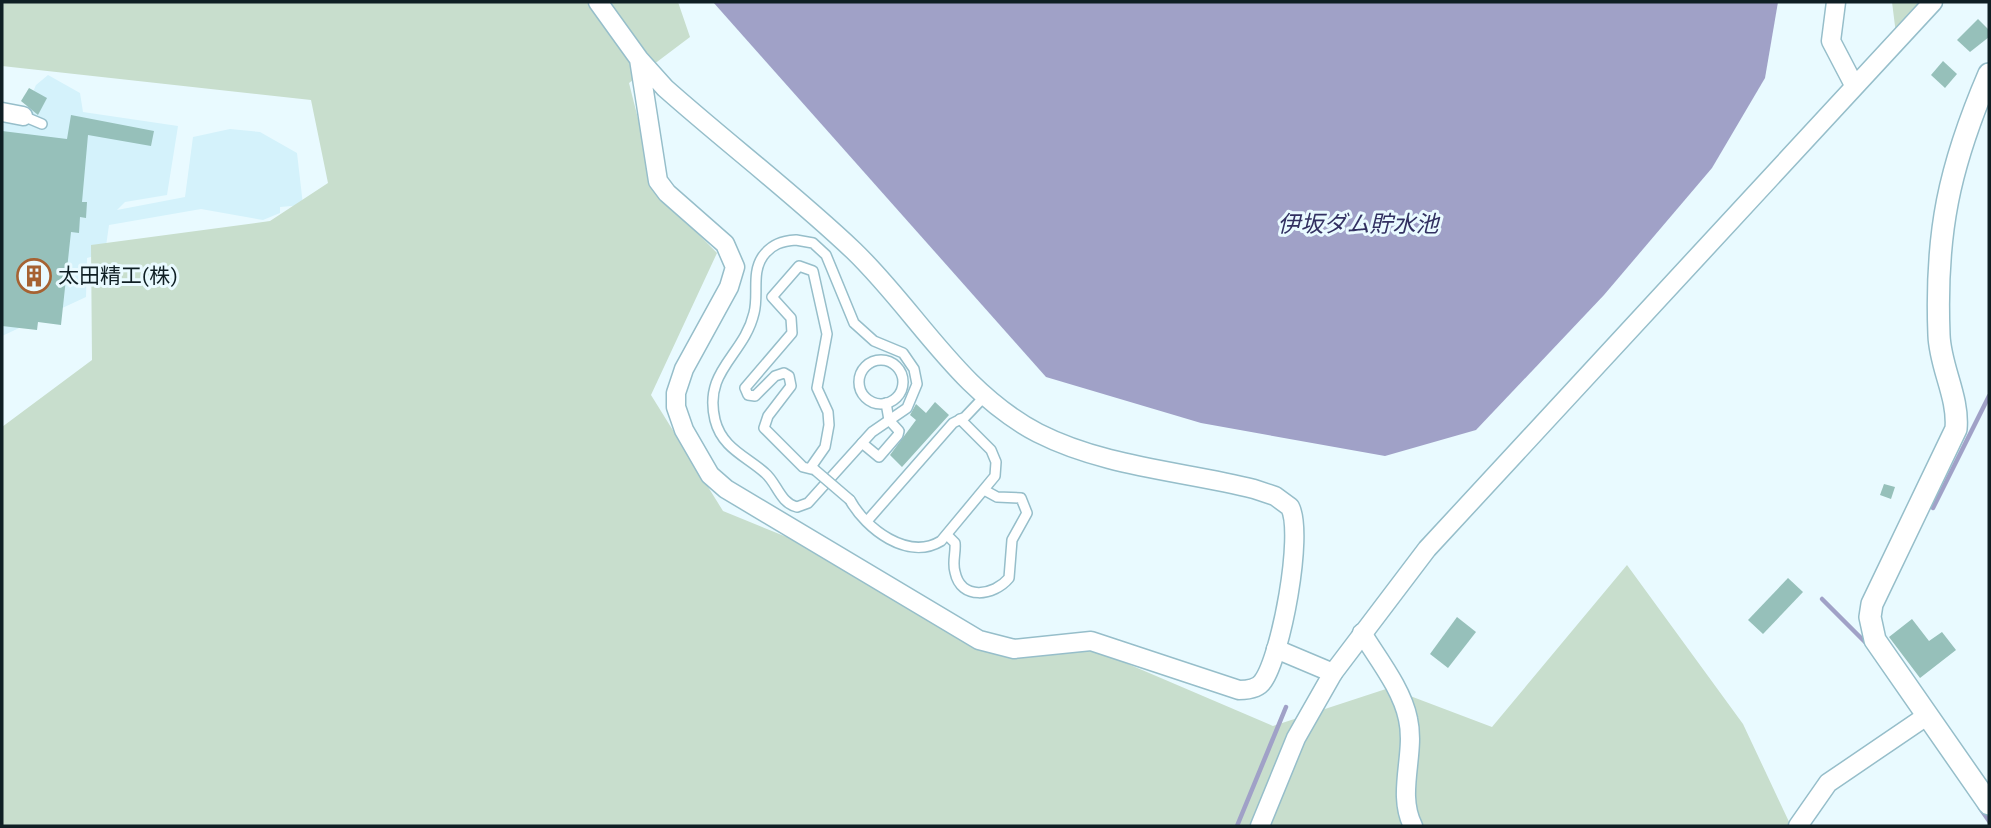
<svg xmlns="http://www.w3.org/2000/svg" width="1991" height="828" font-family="'Work Sans','Noto Sans JP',sans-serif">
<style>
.built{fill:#d4f2fb}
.green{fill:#c8decd}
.water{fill:#a0a1c7}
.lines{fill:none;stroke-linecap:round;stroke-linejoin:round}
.stream{stroke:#a0a1c7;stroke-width:4.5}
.building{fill:#96c0ba}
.service-casing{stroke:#96beca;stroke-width:12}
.minor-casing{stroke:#96beca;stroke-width:21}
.tertiary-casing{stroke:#96beca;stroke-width:24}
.service{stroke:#fff;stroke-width:9}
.minor{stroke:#fff;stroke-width:18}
.tertiary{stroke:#fff;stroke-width:21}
.service-bridge-casing{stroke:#96beca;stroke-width:12;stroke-linecap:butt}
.service-bridge{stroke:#fff;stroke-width:9}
.labels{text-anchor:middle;stroke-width:6;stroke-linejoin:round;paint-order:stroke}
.poi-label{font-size:21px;fill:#0f1f24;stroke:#e9faff;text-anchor:start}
.water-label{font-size:23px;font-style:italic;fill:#323061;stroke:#e9faff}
</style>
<rect width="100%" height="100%" fill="#e9faff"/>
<path class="built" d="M48,75L80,93L83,112L178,126L167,195L125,202L117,210L185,197L193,137L230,129L260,132L297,153L303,205L280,207V213L263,220L201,209L109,225L105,253L87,258L86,297L2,336V112L23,115L36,85Z"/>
<g class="green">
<path d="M2,2H678L690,37L629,83L654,182L662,197L717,253L651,395L723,511L799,542L962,639L1007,656L1093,649L1273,726L1389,688L1492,727L1627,565L1743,724L1791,826H2V427L92,360L91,245L270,221L328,183L311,100L2,66Z"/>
<path d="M1892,2H1927L1896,34Z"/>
</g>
<path class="water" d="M713,2H1778L1765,78L1712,168L1604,295L1476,430L1385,456L1201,423L1046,377Z"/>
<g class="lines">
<g class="stream">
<path d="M1933,508L1989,396"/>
<path d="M1822,599L1866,643"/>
<path d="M1980,808L1989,821"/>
<path d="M1237,826L1286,707"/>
</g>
</g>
<g class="building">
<path d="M1978,19L1989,30V37L1970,52L1957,40Z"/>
<path d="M1943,61L1957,74L1945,88L1931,75Z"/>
<path d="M29,88L47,98L38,115L21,101Z"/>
<path d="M71,115L154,131L151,146L88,135L82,202H87L86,218L80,217L79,233L71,232L61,325L38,322L37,330L2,326V131L67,139Z"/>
<path d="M935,402L949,415L902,467L890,455L916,420L910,415L916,404L926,413Z"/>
<path d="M1884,484L1895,487L1891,499L1880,495Z"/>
<path d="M1788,578L1803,592L1763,634L1748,620Z"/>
<path d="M1457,617L1476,632L1448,668L1430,654Z"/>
<path d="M1912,619L1929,641L1942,632L1956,650L1920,678L1889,637Z"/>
</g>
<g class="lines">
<g class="service-casing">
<g id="service">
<path d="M23,116L42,124"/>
<path d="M796,240L813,243L826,255L854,323L874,341L903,353L914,369L917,384L907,408L872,432L808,503L797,507C780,503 777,483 765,473C746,456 722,448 715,420C703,370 744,356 754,313C759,294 751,273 763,256C772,244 782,241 796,240Z"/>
<circle cx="881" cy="382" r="22"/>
<path d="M862,443L879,457L898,435L899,431L889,420L886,403"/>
<path d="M811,467L825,447L829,425L828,412L817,388L827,334L813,271L799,266L772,297L791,318L792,333L745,388L748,395L755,396L775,376L784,373L789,376L791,386L768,416L764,428L803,467L815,470"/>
<path d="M850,500C866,529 908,561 941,541L995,476L996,462L991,450L960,419"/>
<path d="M868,520L953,423L965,417L984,397"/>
<path d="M948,536L955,543C956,553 952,562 955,572C961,601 994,596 1009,578L1012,540L1027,513L1021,498L997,497L986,491"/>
</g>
</g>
<g class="minor-casing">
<g id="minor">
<path d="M598,2L639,59L665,88C727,143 794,194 854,251C917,312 958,391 1038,433C1105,467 1182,471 1254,489L1275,496L1290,507C1304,534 1281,656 1263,681C1258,689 1248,690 1239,690L1091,641L1014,649L979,640L726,489L710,475L684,430L676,407V393L684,369L729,287L735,267L725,244L667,193L658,181L639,59"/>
<path d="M1836,2L1831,41L1854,85"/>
<path d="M2,112L23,116"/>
<path d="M1362,633C1378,659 1402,689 1408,719C1416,754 1396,793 1413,826"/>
<path d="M1276,649L1333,673L1427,549L1933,2"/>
<path d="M1260,826L1296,738L1333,673"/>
<path d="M1798,826L1828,783L1928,715"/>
</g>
</g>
<g class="tertiary-casing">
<path id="tertiary" d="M1989,74C1949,167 1935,233 1939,335C1940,367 1959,397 1956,429L1872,604L1870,617L1875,640L1989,804"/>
</g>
<use href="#service" class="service"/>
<use href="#minor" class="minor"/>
<use href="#tertiary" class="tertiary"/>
<g class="service-bridge-casing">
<path id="service-bridge" d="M815,470L850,500"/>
</g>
<use href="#service-bridge" class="service-bridge"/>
</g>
<defs>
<g id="building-ring" transform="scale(1.75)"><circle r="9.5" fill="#e9faff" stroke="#a66232" stroke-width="1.5"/><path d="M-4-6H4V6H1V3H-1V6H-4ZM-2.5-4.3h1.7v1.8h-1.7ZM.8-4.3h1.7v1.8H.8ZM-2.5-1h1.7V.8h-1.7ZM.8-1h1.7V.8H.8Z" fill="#a66232"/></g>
</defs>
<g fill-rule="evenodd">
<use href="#building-ring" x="34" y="276"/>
</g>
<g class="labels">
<g class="poi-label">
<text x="58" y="283">太田精工(株)</text>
</g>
<g class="water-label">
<text x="1358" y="232">伊坂ダム貯水池</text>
</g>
</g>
<rect width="1991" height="828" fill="none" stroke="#0f1f24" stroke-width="7"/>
</svg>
